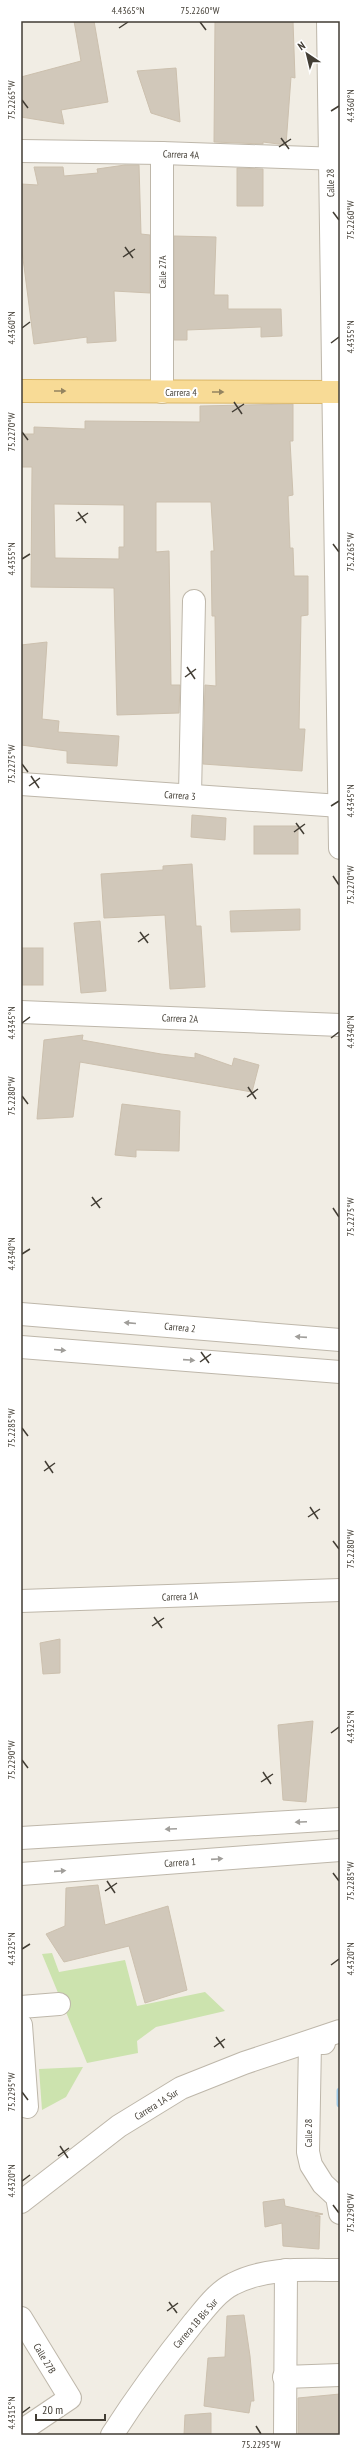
<svg xmlns="http://www.w3.org/2000/svg" width="361" height="2456" font-family="'PT Sans Narrow',sans-serif">
<style>
.green{fill:#cce3ae}
.lines{fill:none;stroke-linecap:round;stroke-linejoin:round}
.stream{stroke:#a3ceeb;stroke-width:7}
.building{fill:#d1c8ba;stroke:#ccc0ae;fill-rule:evenodd}
.minor-casing{stroke:#beb7aa;stroke-width:24}
.major-casing{stroke:#dbb767;stroke-width:24}
.minor{stroke:#fff;stroke-width:22}
.major{stroke:#f8db96;stroke-width:22}
.oneway{fill:#948460}
.oneway2{fill:#a09e9a}
.ticks{fill:none;stroke:#423d34;stroke-width:1.5}
.labels{text-anchor:middle;stroke-width:4;stroke-linejoin:round;paint-order:stroke}
.street-label{font-size:10px;fill:#423d34;stroke:#fff}
.neatline{fill:none;stroke:#423d34;stroke-width:1.5}
.ticks-label{font-size:10px;text-anchor:middle;fill:#423d34}
</style>
<rect width="100%" height="100%" fill="#f1ede4"/>
<g class="green">
<path d="M52,1953L59,1972L125,1960L137,2006L205,1992L225,2011L156,2027L137,2041L138,2053L87,2063L42,1954Z"/>
<path d="M83,2067L66,2097L42,2110L39,2069Z"/>
</g>
<g class="lines">
<path class="stream" d="M340,2091V2104"/>
</g>
<g class="building">
<path d="M74,21H94L108,102L61,110L64,124L21,117V77L81,61Z"/>
<path d="M215,21H293L295,78L291,77L286,145L263,142V144L214,142Z"/>
<path d="M176,68L180,122L151,113L137,71Z"/>
<path d="M125,165H139L141,234L150,235V293L114,291L116,341L87,343V337L34,344L21,243V184L38,185L34,167H63L64,176L98,173L97,169Z"/>
<path d="M237,168L263,169V206H237Z"/>
<path d="M174,236L216,237L214,295H228V309H281L282,336L261,337V327L187,330V340H174Z"/>
<path d="M293,404V441H290L293,495L288,496L290,548H293L294,576H308V615L301,616L299,729H305L302,771L203,764L205,685L216,686L215,616H212L211,551H214L211,502H156V552L169,551L171,685H180L179,713L117,715L114,588L31,587L32,467H21V434H34V427L85,429V421L200,422V406ZM54,504L124,505V547H119V559L55,558Z"/>
<path d="M47,642L42,719L59,721L58,732L119,736L117,766L67,763V751L21,745V645Z"/>
<path d="M192,815L226,818L225,840L191,837Z"/>
<rect x="254" y="826" width="44" height="28"/>
<path d="M192,864L196,926H201L205,987L170,989L165,915L104,918L101,874L163,870V866Z"/>
<path d="M300,909V930L231,932L230,911Z"/>
<path d="M100,921L106,991L81,993L74,923Z"/>
<rect x="21" y="948" width="22" height="37"/>
<path d="M83,1035L82,1040L161,1054L195,1058V1053L232,1066L234,1058L259,1065L252,1092L80,1062L73,1117L37,1119L44,1040Z"/>
<path d="M122,1104L180,1111L179,1151L136,1150V1157L115,1155Z"/>
<path d="M60,1639V1673L43,1674L40,1643Z"/>
<path d="M313,1721L306,1802L283,1800L278,1725Z"/>
<path d="M98,1885L105,1925L168,1906L187,1990L145,2003L129,1946L64,1962L46,1934L65,1926L66,1888Z"/>
<path d="M284,2199L285,2206L323,2214L315,2216H320L319,2249L283,2246L282,2223L265,2227L263,2202Z"/>
<path d="M244,2315L250,2356L254,2401H251L249,2413L204,2406L208,2358L225,2357L227,2316Z"/>
<path d="M340,2394V2435H298V2398Z"/>
<path d="M211,2413V2435H184L185,2415Z"/>
</g>
<g class="lines">
<g class="minor-casing">
<g id="minor">
<path d="M328,21L340,848"/>
<path d="M21,151L162,153L340,159"/>
<path d="M162,153V392"/>
<path d="M21,784L340,806"/>
<path d="M190,795L194,601"/>
<path d="M21,1012L340,1025"/>
<path d="M21,1314L340,1340"/>
<path d="M21,1347L340,1372"/>
<path d="M21,1601L340,1590"/>
<path d="M21,1838L340,1819"/>
<path d="M21,1874L340,1850"/>
<path d="M21,2007L59,2004"/>
<path d="M21,2025L27,2107"/>
<path d="M324,2043H310L308,2152L311,2165L323,2184L337,2197L340,2213"/>
<path d="M21,2202L119,2126L181,2088L244,2063L340,2031"/>
<path d="M21,2318L70,2398L21,2431"/>
<path d="M284,2377L340,2375"/>
<path d="M112,2435C137,2396 165,2358 194,2322C205,2309 217,2292 233,2284C265,2267 305,2270 340,2270"/>
<path d="M285,2435L286,2270"/>
</g>
</g>
<g class="major-casing">
<path id="major" d="M21,391L340,392"/>
</g>
<use href="#minor" class="minor"/>
<use href="#major" class="major"/>
</g>
<defs><path id="oneway-solid" d="M-6-.8H1V-3.2L6.5 0L1 3.2V.8H-6Z"/></defs>
<g class="oneway">
<use href="#oneway-solid" transform="translate(60 391)"/>
<use href="#oneway-solid" transform="translate(218 392)"/>
</g>
<g class="oneway2">
<use href="#oneway-solid" transform="translate(130 1323) rotate(-175)"/>
<use href="#oneway-solid" transform="translate(301 1337) rotate(-176)"/>
<use href="#oneway-solid" transform="translate(60 1350) rotate(5)"/>
<use href="#oneway-solid" transform="translate(189 1360) rotate(4)"/>
<use href="#oneway-solid" transform="translate(301 1822) rotate(177)"/>
<use href="#oneway-solid" transform="translate(171 1829) rotate(177)"/>
<use href="#oneway-solid" transform="translate(217 1859) rotate(-4)"/>
<use href="#oneway-solid" transform="translate(60 1871) rotate(-4)"/>
</g>
<path class="ticks" d="M200,22L206,30M119,28L128,22M22,100L28,108M331,111L339,106M281,138L289,149M279,147L291,139M333,212L339,220M125,247L133,258M123,257L135,249M22,328L30,322M331,343L339,337M234,402L242,414M232,412L244,404M22,432L28,440M78,512L86,523M76,521L88,513M333,544L339,552M22,559L30,554M187,667L195,679M185,677L196,669M22,764L28,772M31,776L39,788M29,786L40,778M331,806L339,801M296,823L304,834M294,832L305,824M333,876L339,885M140,932L148,943M138,942L149,934M22,1023L30,1017M331,1038L339,1032M248,1087L256,1099M22,1096L28,1104M247,1097L258,1089M92,1197L100,1208M91,1206L102,1198M333,1208L339,1217M22,1254L30,1249M201,1352L209,1363M200,1362L211,1354M22,1428L28,1436M45,1461L53,1473M44,1471L55,1463M310,1507L318,1519M308,1517L320,1509M333,1541L339,1549M154,1617L162,1628M152,1626L164,1618M331,1733L339,1727M22,1760L28,1768M263,1772L271,1784M261,1782L273,1774M333,1873L339,1881M107,1881L115,1893M105,1891L117,1883M22,1949L30,1944M331,1965L339,1959M216,2037L224,2048M214,2047L225,2039M22,2092L28,2100M60,2146L68,2158M58,2156L69,2148M22,2181L30,2175M333,2205L339,2213M169,2302L177,2313M167,2311L178,2303M22,2413L30,2407M256,2426L261,2434"/>
<g class="labels">
<g class="street-label">
<text transform="translate(181 154) rotate(2)" y="4">Carrera 4A</text>
<text transform="translate(330 183) rotate(-91)" y="4">Calle 28</text>
<text transform="translate(162 272) rotate(-90)" y="4">Calle 27A</text>
<text x="181" y="396">Carrera 4</text>
<text transform="translate(180 795) rotate(4)" y="4">Carrera 3</text>
<text transform="translate(180 1018) rotate(2)" y="4">Carrera 2A</text>
<text transform="translate(180 1327) rotate(5)" y="4">Carrera 2</text>
<text transform="translate(180 1596) rotate(-2)" y="4">Carrera 1A</text>
<text transform="translate(180 1862) rotate(-4)" y="4">Carrera 1</text>
<text transform="translate(156 2104) rotate(-32)" y="4">Carrera 1A Sur</text>
<text transform="translate(308 2133) rotate(-90)" y="4">Calle 28</text>
<text transform="translate(195 2323) rotate(-49)" y="4">Carrera 1B Bis Sur</text>
<text transform="translate(45 2358) rotate(59)" y="4">Calle 27B</text>
</g>
</g>
<rect width="361" height="2456" fill="none" stroke="#ffffff" stroke-width="44"/>
<g transform="translate(307 54) rotate(325)" stroke="#ffffff" stroke-width="3" paint-order="stroke">
<path d="M0-3L7 15L0 10L-7 15Z" fill="#423d34"/>
<text y="-6" font-size="11" font-weight="bold" text-anchor="middle" fill="#423d34">N</text>
</g>
<path d="M36 2414v6h69v-6" fill="none" stroke="#423d34" stroke-width="2"/>
<text x="42" y="2414" font-size="12" fill="#423d34" stroke="#ffffff" stroke-width="3" paint-order="stroke">20 m</text>
<rect x="22" y="22" width="317" height="2412" class="neatline"/>
<g class="ticks-label">
<text x="128" y="14">4.4365°N</text>
<text x="200" y="14">75.2260°W</text>
<text transform="translate(11 100) rotate(-90)" y="4">75.2265°W</text>
<text transform="translate(350 106) rotate(-90)" y="4">4.4360°N</text>
<text transform="translate(350 220) rotate(-90)" y="4">75.2260°W</text>
<text transform="translate(11 328) rotate(-90)" y="4">4.4360°N</text>
<text transform="translate(350 337) rotate(-90)" y="4">4.4355°N</text>
<text transform="translate(11 432) rotate(-90)" y="4">75.2270°W</text>
<text transform="translate(350 552) rotate(-90)" y="4">75.2265°W</text>
<text transform="translate(11 559) rotate(-90)" y="4">4.4355°N</text>
<text transform="translate(11 764) rotate(-90)" y="4">75.2275°W</text>
<text transform="translate(350 801) rotate(-90)" y="4">4.4345°N</text>
<text transform="translate(350 885) rotate(-90)" y="4">75.2270°W</text>
<text transform="translate(11 1023) rotate(-90)" y="4">4.4345°N</text>
<text transform="translate(350 1032) rotate(-90)" y="4">4.4340°N</text>
<text transform="translate(11 1096) rotate(-90)" y="4">75.2280°W</text>
<text transform="translate(350 1217) rotate(-90)" y="4">75.2275°W</text>
<text transform="translate(11 1254) rotate(-90)" y="4">4.4340°N</text>
<text transform="translate(11 1428) rotate(-90)" y="4">75.2285°W</text>
<text transform="translate(350 1549) rotate(-90)" y="4">75.2280°W</text>
<text transform="translate(350 1727) rotate(-90)" y="4">4.4325°N</text>
<text transform="translate(11 1760) rotate(-90)" y="4">75.2290°W</text>
<text transform="translate(350 1881) rotate(-90)" y="4">75.2285°W</text>
<text transform="translate(11 1949) rotate(-90)" y="4">4.4325°N</text>
<text transform="translate(350 1959) rotate(-90)" y="4">4.4320°N</text>
<text transform="translate(11 2092) rotate(-90)" y="4">75.2295°W</text>
<text transform="translate(11 2181) rotate(-90)" y="4">4.4320°N</text>
<text transform="translate(350 2213) rotate(-90)" y="4">75.2290°W</text>
<text transform="translate(11 2413) rotate(-90)" y="4">4.4315°N</text>
<text x="261" y="2448">75.2295°W</text>
</g>
</svg>
